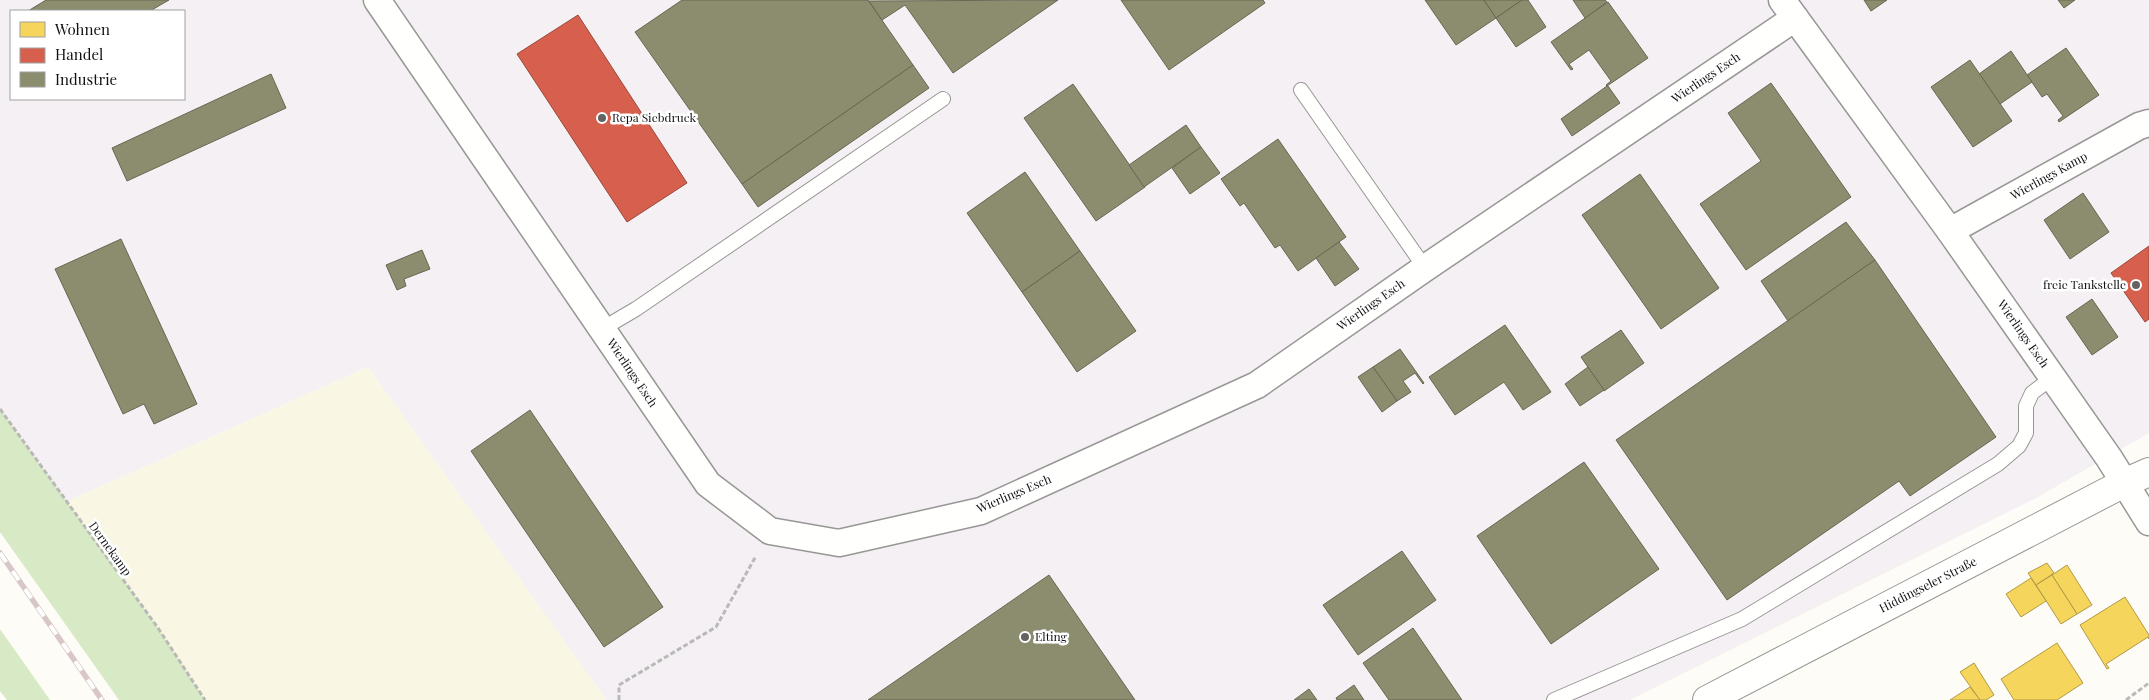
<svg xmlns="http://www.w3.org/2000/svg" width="2149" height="700" font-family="'Playfair Display',serif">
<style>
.industrial{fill:#f5f0f3;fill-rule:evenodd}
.farmland{fill:#f9f7e4}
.forest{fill:#d8eac5}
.homes{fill:#f6d55c;stroke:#b19a46}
.shops{fill:#d6604d;stroke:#9b483b}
.industry{fill:#8c8c6e;stroke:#676752}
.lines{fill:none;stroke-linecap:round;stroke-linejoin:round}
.service-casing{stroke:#979795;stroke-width:16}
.minor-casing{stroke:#979795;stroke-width:29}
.tertiary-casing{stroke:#979795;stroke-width:30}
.path{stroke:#b9b9b8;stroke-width:3;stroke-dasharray:5 2.5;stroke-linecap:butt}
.service{stroke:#fffffe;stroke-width:14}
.minor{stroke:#fffffe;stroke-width:26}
.tertiary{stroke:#fffffe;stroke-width:28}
.rail-casing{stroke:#d9c6c7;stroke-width:5.5}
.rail{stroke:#fff;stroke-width:4;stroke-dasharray:11;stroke-linecap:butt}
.poi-dot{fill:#646362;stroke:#fff;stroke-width:2}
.labels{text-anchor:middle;stroke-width:5;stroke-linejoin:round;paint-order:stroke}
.street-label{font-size:12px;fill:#111;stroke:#fff}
.poi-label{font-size:12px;fill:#111;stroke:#fff;text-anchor:start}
</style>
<rect width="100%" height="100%" fill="#fdfcf7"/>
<path class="industrial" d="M0,0H2149V433L2038,497L1630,700H606L368,367L66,502L0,409ZM11,11H184V99H11Z"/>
<path class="farmland" d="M368,367L593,681L606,700H205L158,628L66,502Z"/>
<g class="forest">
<path d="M0,409L158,628L205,700H119L0,532Z"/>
<path d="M0,629L50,700H7L0,691Z"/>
</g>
<g class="homes">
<path d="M2047,563L2054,573L2036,585L2028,573Z"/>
<path d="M2067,565L2092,605L2077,614L2052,575Z"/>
<path d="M2052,575L2077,614L2061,624L2036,585Z"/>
<path d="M2031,578L2046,601L2021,617L2006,594Z"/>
<path d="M2125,597L2149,635V639L2148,637L2106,664L2109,668L2107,669L2080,625Z"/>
<path d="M2057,643L2083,683L2057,700H2014L2001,679Z"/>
<path d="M1974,663L1994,695L1986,700H1980L1960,672Z"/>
<path d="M1970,687L1980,700H1950Z"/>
</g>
<g class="shops">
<path d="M578,15L687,183L627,222L517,54Z"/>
<path d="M2149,246V319L2145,322L2111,273Z"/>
</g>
<g class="industry">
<path d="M46,0H169L150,11H28Z"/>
<path d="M682,0H868L913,65L742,184L635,32Z"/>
<path d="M1058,0L953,73L905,5L882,20L869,1Z"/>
<path d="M1121,0H1263L1265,3L1169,70Z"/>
<path d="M1425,0H1484L1496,18L1456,45Z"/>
<path d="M1484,0H1522L1496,18Z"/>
<path d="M1522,0H1528L1546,27L1516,47L1496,18Z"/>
<path d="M1573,0H1605L1607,2L1585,18Z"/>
<path d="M1864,0H1887L1871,11Z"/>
<path d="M2058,0H2075L2064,8Z"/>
<path d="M1608,2L1648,58L1607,86L1606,85L1611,81L1589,50L1569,64L1573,69L1571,70L1551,42Z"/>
<path d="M2066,48L2099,95L2059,122L2058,120L2063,116L2047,94L2042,97L2027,75Z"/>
<path d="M2011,51L2032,82L2000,104L1979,74Z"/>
<path d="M1970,60L2012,121L1973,147L1931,87Z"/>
<path d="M913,65L929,88L758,207L742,184Z"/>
<path d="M271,74L286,108L127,181L112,148Z"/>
<path d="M1771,83L1851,197L1746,270L1700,204L1761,161L1728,113Z"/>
<path d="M1073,84L1145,187L1096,221L1024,118Z"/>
<path d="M1607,86H1608L1620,103L1572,136L1561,119Z"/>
<path d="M1186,125L1201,147L1144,187L1129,165Z"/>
<path d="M1278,139L1346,237L1298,271L1280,245L1275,248L1244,203L1240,206L1221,179Z"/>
<path d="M1201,147L1220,173L1190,194L1172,168Z"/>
<path d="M1025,172L1080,251L1022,292L967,213Z"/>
<path d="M1640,174L1719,288L1661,329L1582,215Z"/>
<path d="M2083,193L2109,232L2070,259L2044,220Z"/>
<path d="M1846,222L1875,260L1788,321L1761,281Z"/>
<path d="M121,239L197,404L154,424L144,404L123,414L55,269Z"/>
<path d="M1339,242L1359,269L1335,286L1316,258Z"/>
<path d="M422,250L430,269L404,279L406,286L397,290L386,265Z"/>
<path d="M1080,251L1136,331L1077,372L1022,292Z"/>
<path d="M1875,260L1996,437L1910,496L1899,481L1727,600L1616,440Z"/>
<path d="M2092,299L2118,337L2092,355L2066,317Z"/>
<path d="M1505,325L1551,392L1523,410L1504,382L1455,415L1429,377Z"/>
<path d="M1621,330L1644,363L1604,391L1581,357Z"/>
<path d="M1400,349L1424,383L1423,384L1415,373L1403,381L1411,392L1397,401L1373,367Z"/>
<path d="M1373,367L1397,401L1382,412L1358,377Z"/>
<path d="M1588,367L1604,390L1580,406L1565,384Z"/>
<path d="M530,410L663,607L604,647L471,451Z"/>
<path d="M1584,462L1659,569L1551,644L1477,536Z"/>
<path d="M1402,551L1436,600L1358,655L1323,605Z"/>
<path d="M1049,575L1135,700H868Z"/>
<path d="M1413,628L1462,700H1389L1363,663Z"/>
<path d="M1354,685L1364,700H1337L1336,698Z"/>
<path d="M1309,689L1317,700H1294Z"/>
</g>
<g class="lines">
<g class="service-casing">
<g id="service">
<path d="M1301,90L1425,268"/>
<path d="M602,329L636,309L943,99"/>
<path d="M1554,700L1742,619L1998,464L2019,446L2026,433V406L2032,393L2053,377"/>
</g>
</g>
<g class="minor-casing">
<g id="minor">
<path d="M377,0L708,484L770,531L839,543L981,511L1257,385L1425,268L1795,18"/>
<path d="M1782,0L1950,231L2109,458L2149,522"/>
<path d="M1950,231L2139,126L2149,123"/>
</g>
</g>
<g class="tertiary-casing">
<path id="tertiary" d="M1707,700L2124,483L2149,472"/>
</g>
<g class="path">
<path d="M0,409L158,628L205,700"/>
<path d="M619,700V685L716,627L756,556"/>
<path d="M2126,700L2149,683"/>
</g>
<use href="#service" class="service"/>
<use href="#minor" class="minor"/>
<use href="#tertiary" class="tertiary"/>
<g class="rail-casing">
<path id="rail" d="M0,553L102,700"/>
</g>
<use href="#rail" class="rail"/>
</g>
<g class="poi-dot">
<circle cx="602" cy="118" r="5"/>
<circle cx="2136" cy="285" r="5"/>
<circle cx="1025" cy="637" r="5"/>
</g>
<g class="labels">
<g class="street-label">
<text transform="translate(1706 78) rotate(-34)" y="4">Wierlings Esch</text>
<text transform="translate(2049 176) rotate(-29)" y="4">Wierlings Kamp</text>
<text transform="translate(1371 305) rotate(-35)" y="4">Wierlings Esch</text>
<text transform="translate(2023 334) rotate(55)" y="4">Wierlings Esch</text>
<text transform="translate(632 373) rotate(56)" y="4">Wierlings Esch</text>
<text transform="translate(1014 494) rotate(-23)" y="4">Wierlings Esch</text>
<text transform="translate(110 549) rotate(54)" y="4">Dernekamp</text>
<text transform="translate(1928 585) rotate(-27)" y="4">Hiddingseler Straße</text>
</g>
<g class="poi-label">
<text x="612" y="122">Repa Siebdruck</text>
<text x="2126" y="289" text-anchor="end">freie Tankstelle</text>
<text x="1035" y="641">Elting</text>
</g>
</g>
<rect x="10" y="10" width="175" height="90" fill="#ffffff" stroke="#a0a0a0"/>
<rect x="20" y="22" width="25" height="15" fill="#f6d55c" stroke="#a0a0a0"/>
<text x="55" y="35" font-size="15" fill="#111111">Wohnen</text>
<rect x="20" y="48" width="25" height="15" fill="#d6604d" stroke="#a0a0a0"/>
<text x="55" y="60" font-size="15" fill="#111111">Handel</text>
<rect x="20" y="72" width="25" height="15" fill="#8c8c6e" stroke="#a0a0a0"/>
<text x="55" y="85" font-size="15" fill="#111111">Industrie</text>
</svg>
